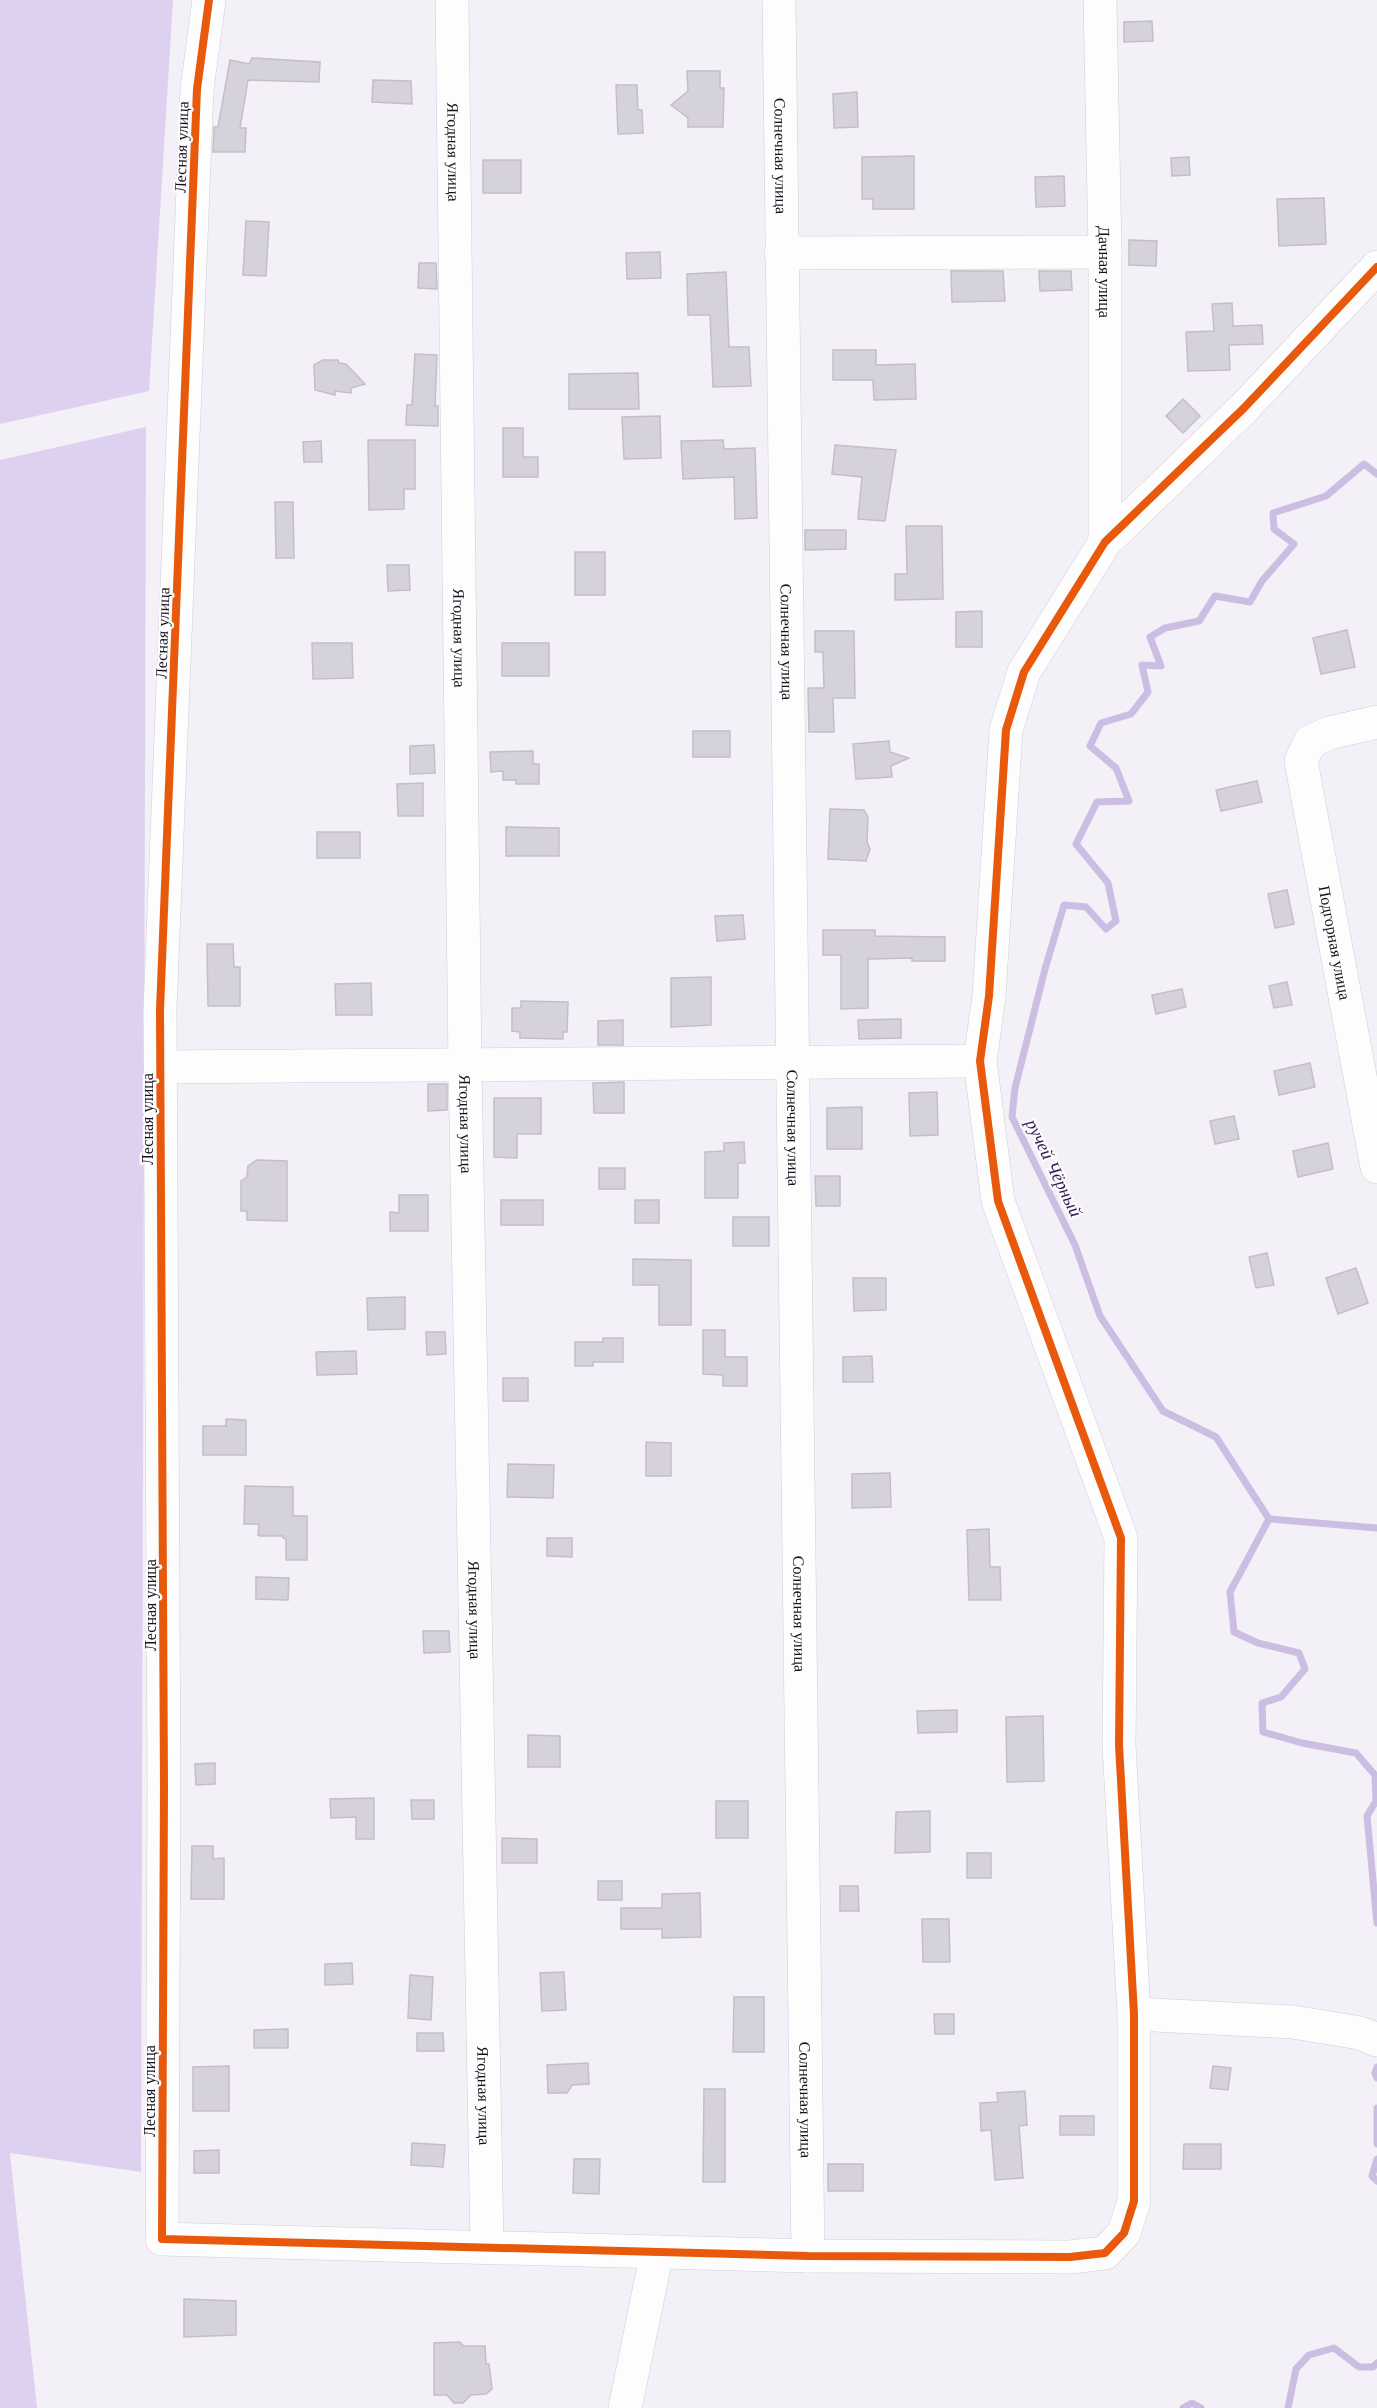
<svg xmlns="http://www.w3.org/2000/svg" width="1377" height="2408" font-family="'Times New Roman',serif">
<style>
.forest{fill:#ded1f0}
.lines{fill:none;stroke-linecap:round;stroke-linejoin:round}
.stream{stroke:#ccbde2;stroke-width:7}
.building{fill:#d6d2dc;stroke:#c3bec8;stroke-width:1.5}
.minor-casing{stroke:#d1cdd7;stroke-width:34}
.minor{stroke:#fdfdfe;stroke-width:33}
.cycleway-casing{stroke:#fdfdfd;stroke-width:11}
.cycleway{stroke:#e8590c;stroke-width:8}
.labels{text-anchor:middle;stroke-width:4.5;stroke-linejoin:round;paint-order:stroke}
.street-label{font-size:16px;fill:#16121d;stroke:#fdfdfd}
.water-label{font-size:18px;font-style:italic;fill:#361953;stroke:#fdfdfd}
</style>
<rect width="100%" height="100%" fill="#f3f0f8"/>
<g class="forest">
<path d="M0,0H173L149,391L0,424Z"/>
<path d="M146,427L141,2172L10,2153L37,2408H0V460Z"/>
</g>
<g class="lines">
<g class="stream">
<path d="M1377,474L1364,464L1326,496L1273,513L1274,529L1294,544L1262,581L1250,602L1215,596L1199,621L1165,628L1150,637L1161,666L1142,665L1148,692L1131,714L1101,723L1090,746L1116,768L1129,801L1097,802L1076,844L1108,883L1116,921L1106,929L1086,907L1064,905L1045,969L1015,1088L1012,1117L1075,1245L1100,1316L1163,1411L1216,1437L1269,1519L1230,1592L1234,1632L1258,1643L1299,1653L1305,1669L1281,1697L1262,1703L1263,1732L1302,1743L1356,1753L1375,1775L1376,1801L1367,1816L1377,1923"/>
<path d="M1269,1519L1377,1528"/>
<path d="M1377,2067L1375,2073L1377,2078"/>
<path d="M1377,2108V2144"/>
<path d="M1377,2159L1372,2176L1377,2181"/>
<path d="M1183,2408L1192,2403L1201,2408"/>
<path d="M1288,2408L1296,2369L1309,2355L1334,2348L1359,2367H1373L1377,2363"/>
</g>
</g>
<g class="building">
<path d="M1152,21L1153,41L1124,42V22Z"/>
<path d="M252,58L320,62L319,82L248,80L240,128H246L245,152H213L214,127H218L230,60L249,64Z"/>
<path d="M687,71H720V88H724L723,127H688V118L671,105L688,91Z"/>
<path d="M373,80L411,81L412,104L372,102Z"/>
<path d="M616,85H637L638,110H642L643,133L618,134Z"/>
<path d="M857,92L858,127L834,128L833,94Z"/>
<path d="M914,156V209H873V199H862V157Z"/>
<path d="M1189,157L1190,175L1172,176L1171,158Z"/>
<rect x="483" y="160" width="38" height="33"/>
<path d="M1064,176L1065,206L1036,207L1035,177Z"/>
<path d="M1324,198L1326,244L1279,246L1277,199Z"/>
<path d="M246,221L269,222L266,276L243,275Z"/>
<path d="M1129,240L1157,241L1156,266L1129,265Z"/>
<path d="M660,252L661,278L627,279L626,253Z"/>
<path d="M419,263H436L437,289L418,288Z"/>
<path d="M951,271H1003L1005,301L952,302Z"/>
<path d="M1039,271H1071L1072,290L1040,291Z"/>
<path d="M726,272L729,347H749L751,386L713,387L710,315H688L687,274Z"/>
<path d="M1232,303L1233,326L1262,325L1263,344L1229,345L1230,370L1188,371L1186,332L1214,331L1212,304Z"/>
<path d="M833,350H876V365L915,364L916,399L874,400L873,380H833Z"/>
<path d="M415,354L437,355L435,406H438V426L406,425L407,405H412Z"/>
<path d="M323,360H338L339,363L346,364L365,384L351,388V393L335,391V395L315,390L314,365Z"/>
<path d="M638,373L639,409H569V374Z"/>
<path d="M1183,399L1200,416L1183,433L1166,416Z"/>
<path d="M660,416L661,458L624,459L622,417Z"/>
<path d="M503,428H523V457H538V477H503Z"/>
<path d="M368,440H415V489H404V509L369,510Z"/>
<path d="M723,440L724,449L755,448L757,518L735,519L734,477L683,479L681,441Z"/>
<path d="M321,441L322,462H304L303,442Z"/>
<path d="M835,445L896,450L885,521L858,519L862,477L832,474Z"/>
<path d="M275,502H293L294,558H276Z"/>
<path d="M906,526H942L943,599L895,600V574H907Z"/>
<path d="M805,530H846V549L805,550Z"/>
<rect x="575" y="552" width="30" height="43"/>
<path d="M387,565H409L410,590L388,591Z"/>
<path d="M982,611V647H956V612Z"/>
<path d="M1347,630L1355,667L1321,674L1313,638Z"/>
<path d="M815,631H854L855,698H833L834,732H809L808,688H824L823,652H815Z"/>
<path d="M312,643H352L353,678L313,679Z"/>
<rect x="502" y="643" width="47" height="33"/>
<rect x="693" y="731" width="37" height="26"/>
<path d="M889,741L890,752L909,758L891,766L892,777L856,779L853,744Z"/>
<path d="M434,745L435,773L410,774V746Z"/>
<path d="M533,751V764H539V784H516V780H503V771L491,772L490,752Z"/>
<path d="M1257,781L1262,802L1221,811L1216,790Z"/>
<path d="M423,783V816H398L397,784Z"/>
<path d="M830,809L864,810L868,817L867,842L870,849L866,861L828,859Z"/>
<path d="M506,827L559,828V856H506Z"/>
<rect x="317" y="832" width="43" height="26"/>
<path d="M1287,890L1294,924L1275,928L1268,894Z"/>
<path d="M743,915L745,939L717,941L715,916Z"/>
<path d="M823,930H875V936L945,937V961H912V958L868,959V1008L841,1009V955H823Z"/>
<path d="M207,944H233L234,967H240V1006H208Z"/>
<path d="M711,977V1025L671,1027V978Z"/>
<path d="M1287,982L1292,1005L1274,1008L1269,986Z"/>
<path d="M371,983L372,1015H336L335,984Z"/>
<path d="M1182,989L1186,1007L1156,1014L1152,995Z"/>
<path d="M521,1001L568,1002L567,1032H563V1039L520,1038V1032L512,1031V1008H521Z"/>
<path d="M901,1019V1038L859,1039L858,1020Z"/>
<path d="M623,1020V1045H598V1021Z"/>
<path d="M1310,1063L1315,1087L1279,1095L1274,1071Z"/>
<path d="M624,1082V1113H594L593,1083Z"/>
<path d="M428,1084H447V1110L428,1111Z"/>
<path d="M937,1092L938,1135L910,1136L909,1093Z"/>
<path d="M494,1098H541V1134H517V1158L494,1157Z"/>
<path d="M862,1107V1149H827V1108Z"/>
<path d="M1234,1116L1239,1139L1215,1144L1210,1121Z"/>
<path d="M744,1142L745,1163H738V1198H705V1152L724,1151V1143Z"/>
<path d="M1328,1143L1333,1169L1298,1177L1293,1151Z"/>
<path d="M257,1160L287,1161V1221L247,1220V1211H241V1181L247,1177L248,1166Z"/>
<rect x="599" y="1168" width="26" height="21"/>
<path d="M815,1176H840V1206H816Z"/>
<path d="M399,1195H428V1231H390V1212L399,1213Z"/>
<rect x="501" y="1200" width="42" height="25"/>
<rect x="635" y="1200" width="24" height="23"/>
<rect x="733" y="1217" width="36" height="29"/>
<path d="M1267,1253L1274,1285L1256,1288L1249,1257Z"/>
<path d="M633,1259L691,1260V1325H659V1285H633Z"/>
<path d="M1356,1268L1368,1303L1338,1314L1326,1278Z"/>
<path d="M853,1278H886V1310L854,1311Z"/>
<path d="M405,1297V1329L368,1330L367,1298Z"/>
<path d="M703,1330H725V1357H747V1386H723V1375L703,1374Z"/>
<path d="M426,1332H445L446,1354L427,1355Z"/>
<path d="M603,1338H623V1362H593V1366H575V1342H603Z"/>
<path d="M356,1351L357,1374L317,1375L316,1352Z"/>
<path d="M872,1356L873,1382H843V1357Z"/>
<rect x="503" y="1378" width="25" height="23"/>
<path d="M226,1419L246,1420V1455H203V1426H226Z"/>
<path d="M646,1442L671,1443V1476H646Z"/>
<path d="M508,1464L554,1465L553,1498L507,1497Z"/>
<path d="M890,1473L891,1507L852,1508V1474Z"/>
<path d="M245,1486L293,1487V1516H307V1560H286V1539L283,1538V1536H260L258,1535L259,1524H244Z"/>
<path d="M989,1529L990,1567H1000L1001,1600H969L967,1530Z"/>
<path d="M547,1538H572V1557L547,1556Z"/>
<path d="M256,1577L289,1578L288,1600L256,1599Z"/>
<path d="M423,1631H449L450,1652L424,1653Z"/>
<path d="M957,1710V1732L918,1733L917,1711Z"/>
<path d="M1043,1716L1044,1781L1007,1782L1006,1717Z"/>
<path d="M528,1735L560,1736V1767H528Z"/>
<path d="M215,1763V1784L196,1785L195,1764Z"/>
<path d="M374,1798V1839H356V1817L331,1818L330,1799Z"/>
<path d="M411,1800H434V1819H412Z"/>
<rect x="716" y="1801" width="32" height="37"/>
<path d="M930,1811V1852L895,1853L896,1812Z"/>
<path d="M502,1838L537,1839V1863H502Z"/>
<path d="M192,1846H213V1859L224,1858V1899H191Z"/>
<rect x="967" y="1853" width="24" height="25"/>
<rect x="598" y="1881" width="24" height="19"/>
<path d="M840,1886H858L859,1911H840Z"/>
<path d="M700,1893L701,1937L662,1938V1929H621V1908H662V1894Z"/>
<path d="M922,1919H949L950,1962H923Z"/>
<path d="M352,1963L353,1984L325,1985V1964Z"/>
<path d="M564,1972L566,2010L542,2011L540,1973Z"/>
<path d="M410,1975L433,1977L431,2020L408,2018Z"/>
<path d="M734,1997H764V2052H733Z"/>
<path d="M934,2014H954V2034H935Z"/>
<path d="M288,2029V2048H254V2030Z"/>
<path d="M417,2033H443L444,2051H417Z"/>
<path d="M588,2063L589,2084L572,2085L567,2093H548L547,2065Z"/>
<path d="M229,2066V2111H193V2067Z"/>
<path d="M1213,2066L1231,2068L1228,2090L1210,2088Z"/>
<path d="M704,2089H725V2182H703Z"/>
<path d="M1025,2091L1027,2125L1019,2126L1023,2178L995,2180L991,2130L981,2131L980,2103L998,2102L997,2093Z"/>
<rect x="1060" y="2116" width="34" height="19"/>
<path d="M412,2143L445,2145L443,2167L411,2165Z"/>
<path d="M1184,2144H1221V2169H1183Z"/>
<path d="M219,2150V2173H194V2151Z"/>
<path d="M574,2159H600L599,2194L573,2193Z"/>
<rect x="828" y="2164" width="35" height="27"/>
<path d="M184,2299L236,2301V2335L184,2337Z"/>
<path d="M460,2342L463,2346H485L486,2364H489L492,2389L486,2394L471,2395L463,2403H454L447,2395H434V2343Z"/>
</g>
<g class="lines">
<g class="minor-casing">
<g id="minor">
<path d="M209,0L197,89L160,1010L164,1786L162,2239L808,2256L1070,2257L1105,2253L1124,2233L1134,2201V2014L1119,1745L1121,1538L998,1201L980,1061L989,996L1006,730L1024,672L1105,542L1244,408L1377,267"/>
<path id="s1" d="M452,0L465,1066L487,2247"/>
<path id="s2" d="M779,0L808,2256"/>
<path id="s3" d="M1100,0L1105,252V542"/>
<path d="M781,253L1105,252"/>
<path id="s4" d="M1377,722L1329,733L1310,742L1301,761L1377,1167"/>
<path d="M161,1067L980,1061"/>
<path d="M1134,2014L1293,2022L1360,2033L1377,2040"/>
<path d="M625,2408L657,2252"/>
</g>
</g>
<use href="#minor" class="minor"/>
<g class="cycleway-casing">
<path id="cycleway" d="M209,0L197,89L160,1010L164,1786L162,2239L808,2256L1070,2257L1105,2253L1124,2233L1134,2201V2014L1119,1745L1121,1538L998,1201L980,1061L989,996L1006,730L1024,672L1105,542L1244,408L1377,267"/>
</g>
<use href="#cycleway" class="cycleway"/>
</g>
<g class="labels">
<g class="street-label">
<text transform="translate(181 147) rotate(-88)" y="6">Лесная улица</text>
<text dy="6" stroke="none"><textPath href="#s1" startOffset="152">Ягодная улица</textPath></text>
<text dy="6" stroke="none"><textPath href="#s2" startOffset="156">Солнечная улица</textPath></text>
<text dy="6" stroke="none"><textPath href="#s3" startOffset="272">Дачная улица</textPath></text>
<text transform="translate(162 633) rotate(-88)" y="6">Лесная улица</text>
<text dy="6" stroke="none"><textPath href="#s1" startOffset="638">Ягодная улица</textPath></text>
<text dy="6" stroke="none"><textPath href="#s2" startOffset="642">Солнечная улица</textPath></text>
<text dy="6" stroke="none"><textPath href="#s4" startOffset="276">Подгорная улица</textPath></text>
<text transform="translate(147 1119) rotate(-90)" y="6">Лесная улица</text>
<text dy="6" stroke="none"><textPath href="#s1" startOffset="1124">Ягодная улица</textPath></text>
<text dy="6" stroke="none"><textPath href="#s2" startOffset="1128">Солнечная улица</textPath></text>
<text transform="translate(150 1605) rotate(-90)" y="6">Лесная улица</text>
<text dy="6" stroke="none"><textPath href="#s1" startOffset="1610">Ягодная улица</textPath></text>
<text dy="6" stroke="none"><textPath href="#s2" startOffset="1614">Солнечная улица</textPath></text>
<text transform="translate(149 2091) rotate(-90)" y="6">Лесная улица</text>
<text dy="6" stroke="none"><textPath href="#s1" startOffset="2096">Ягодная улица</textPath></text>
<text dy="6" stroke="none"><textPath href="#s2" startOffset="2100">Солнечная улица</textPath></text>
</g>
<g class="water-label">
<text transform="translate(1054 1168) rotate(64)" y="6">ручей Чёрный</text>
</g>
</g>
</svg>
